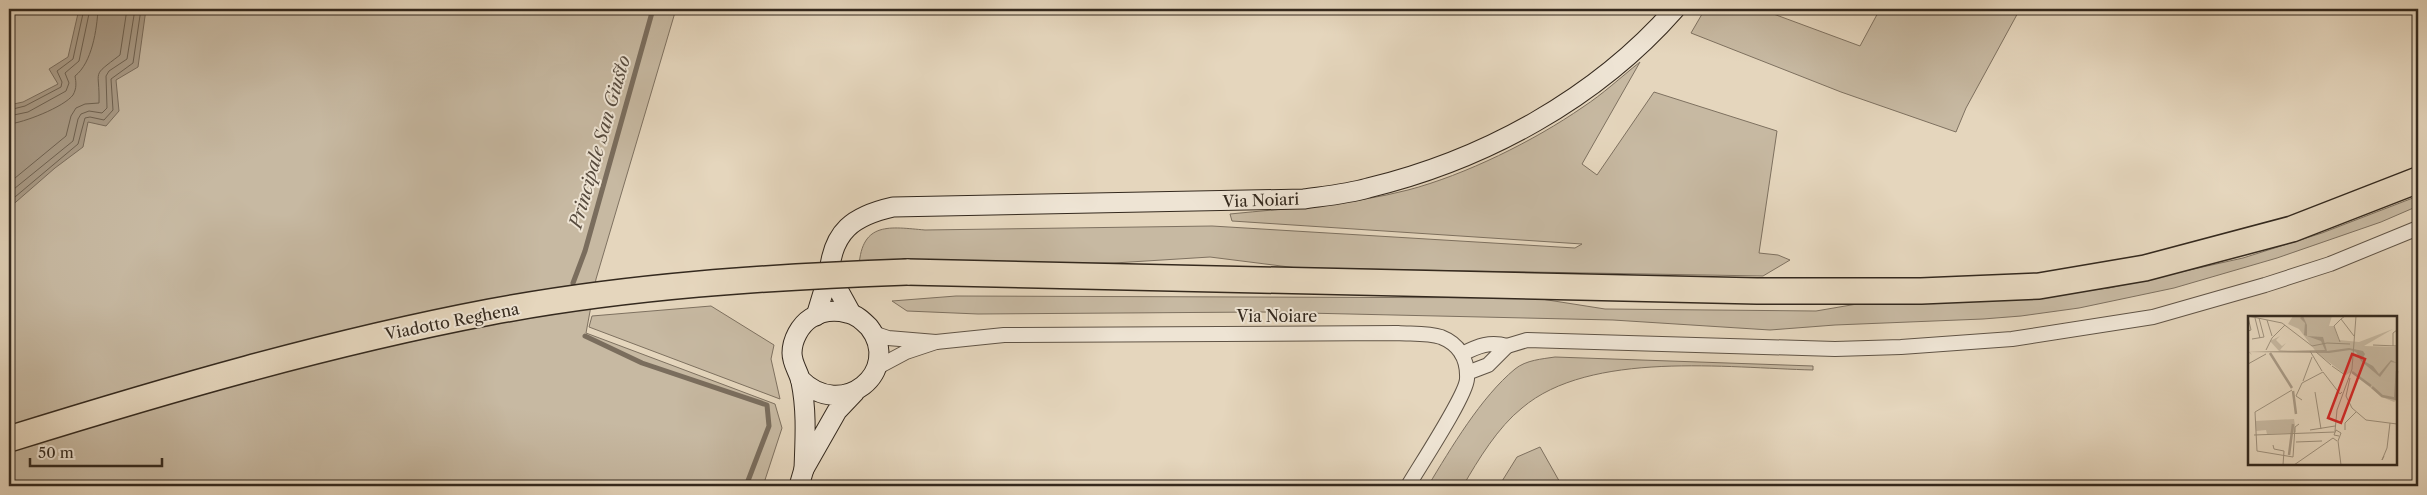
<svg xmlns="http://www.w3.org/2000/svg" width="2427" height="495" font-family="'Libre Caslon Text',serif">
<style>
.green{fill:#c7b9a2;stroke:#7e7160}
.water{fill:#a99b87;stroke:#7a6d5d}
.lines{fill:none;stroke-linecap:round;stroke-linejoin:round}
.shore{stroke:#6e6252;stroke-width:1}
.stream{stroke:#7a6d5d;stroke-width:5}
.street-casing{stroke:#605446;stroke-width:16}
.secondary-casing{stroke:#34291e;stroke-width:21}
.highway-casing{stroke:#34291e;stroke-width:28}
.street{stroke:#eee4d4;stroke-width:14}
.secondary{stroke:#eee4d4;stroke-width:19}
.highway{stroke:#e5d6bd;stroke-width:25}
.highway-bridge-casing{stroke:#34291e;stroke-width:28;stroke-linecap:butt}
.highway-bridge{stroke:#e5d6bd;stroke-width:25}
.labels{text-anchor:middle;stroke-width:4;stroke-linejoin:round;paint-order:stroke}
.street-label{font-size:16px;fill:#34291e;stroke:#eee4d4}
.water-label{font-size:18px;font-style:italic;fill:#574b3e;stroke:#eee4d4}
.inset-river{fill:none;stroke:#a99b87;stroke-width:2.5}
.inset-road{fill:none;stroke:#9e917d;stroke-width:1}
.view{fill:#d62828;fill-opacity:0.15;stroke:#d62828;stroke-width:2.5}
.inset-edge{fill:none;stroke:#34291e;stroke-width:2.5}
</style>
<rect width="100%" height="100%" fill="#e5d6bd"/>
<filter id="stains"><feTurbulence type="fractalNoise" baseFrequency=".004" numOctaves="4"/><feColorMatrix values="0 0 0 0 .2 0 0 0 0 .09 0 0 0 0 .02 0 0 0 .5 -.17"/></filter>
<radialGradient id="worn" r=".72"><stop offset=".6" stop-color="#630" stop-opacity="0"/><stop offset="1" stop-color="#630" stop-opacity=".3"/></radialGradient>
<g class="green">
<path d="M9,9H676L596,279L586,333L775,404L782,428L763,486H9Z"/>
<path d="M1705,9H1760L1860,46L1880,9H2020L1966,108L1956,132L1841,92L1691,33Z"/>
<path d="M1640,62L1582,164L1597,175L1654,92L1777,131L1759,253L1778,255L1790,260L1763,276L1297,268L1210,257L1114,263L859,266C862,221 890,227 925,230L1212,226L1575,248L1582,244L1232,221L1230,214C1289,208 1350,205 1408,190C1465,175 1534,141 1583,107C1603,94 1621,77 1640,62Z"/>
<path d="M2418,196V206L2381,222L2277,258L2174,288L2079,308L2021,316L1983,319L1835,325L1770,330L1613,320L1261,312L978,314L907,311L892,301L956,296L1535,298L1605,309L1816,311L1857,304L2002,300L2109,288L2243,258L2322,233Z"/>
<path d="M711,306L774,345L771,359L780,399L589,327L592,316Z"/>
<path d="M1555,357L1813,366V370C1728,368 1590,350 1522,408C1498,427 1478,460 1463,486H1428C1451,448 1481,397 1515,369C1526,360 1542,359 1555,357Z"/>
<path d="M1540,447L1562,486H1499L1517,457Z"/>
</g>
<path class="water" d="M79,9H146L138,67L116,80L119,111L106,126L88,122L83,147L55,168L9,208V105L23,102L58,84L49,69L68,57Z"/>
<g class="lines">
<g class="shore">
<path d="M9,110L25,106L61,87L62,82L57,71L73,59L84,9"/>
<path d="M9,116L28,112L66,91L69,83L65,73L79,61L90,9"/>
<path d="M9,124C23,123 64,107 73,95C77,88 76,82 75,76C92,63 97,29 98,9"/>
<path d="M9,183L66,136L71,116L76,108L85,104L99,103C100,68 90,78 120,55L127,9"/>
<path d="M9,193L73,141L78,119L81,114L89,111L102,113L107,108L106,76L109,71L127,59L135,9"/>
<path d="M9,202L78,144L85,118L90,117L104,120L113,110L111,79L133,63L141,9"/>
</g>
<g class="stream">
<path d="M573,283L585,251L653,9"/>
<path d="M585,336L642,363L767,405L769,426L746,486"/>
</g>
<g class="street-casing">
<g id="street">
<path d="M873,333L888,338L936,342L906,352L876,368"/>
<path d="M936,342L1004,335L1398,333C1411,334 1429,333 1441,337C1459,344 1468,359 1467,379C1466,396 1419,467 1408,486"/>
<path d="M1507,346L1527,340L1835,349L1901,347L2012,339L2153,317L2265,285L2330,264L2418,228"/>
<path d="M1462,354C1478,346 1490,341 1507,346L1488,365L1467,373"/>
</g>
</g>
<g class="secondary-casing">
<g id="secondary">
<path d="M829,273C833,231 853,216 893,207L1304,199C1325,196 1347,194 1368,188C1484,160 1596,99 1675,9"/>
<path d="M816,316L829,273L851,313"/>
<path d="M800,379C842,422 903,371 869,327C863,321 856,314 847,313C835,310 822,311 811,318C800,325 792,340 792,353C792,364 799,372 801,382C807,411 805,440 804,469L837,411L855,392"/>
<path d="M799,486L804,469"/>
</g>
</g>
<g class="highway-casing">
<path id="highway" d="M907,272L1757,291H1921L2039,286L2145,268L2292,229L2418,180"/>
</g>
<use href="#street" class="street"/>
<use href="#secondary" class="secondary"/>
<use href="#highway" class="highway"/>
<g class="highway-bridge-casing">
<path id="highway-bridge" d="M9,439C167,390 327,343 490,312C628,286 767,277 907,272"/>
</g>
<use href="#highway-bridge" class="highway-bridge"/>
</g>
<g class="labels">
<g class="street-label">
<text transform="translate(1261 200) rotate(-2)" y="6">Via Noiari</text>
<text x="1277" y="322">Via Noiare</text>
<text transform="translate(452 321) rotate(-11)" y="6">Viadotto Reghena</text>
</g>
<g class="water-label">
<text transform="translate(600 142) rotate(-74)" y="6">Principale San Giusto</text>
</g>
</g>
<g transform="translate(2248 316)">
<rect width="149" height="149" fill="#e5d6bd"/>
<path d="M45,0H84L81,10H86L91,24L111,26L145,13L116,30L149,31V84L146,86L134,81L103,56L98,59L69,37L51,13L40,8ZM32,20L28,24L34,30L38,27L32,34L62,36H2L4,39L0,36L31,35L22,25ZM46,103L48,116L45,117V108L44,117L19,118L18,114L8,115L7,105Z" fill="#c7b9a2"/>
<path d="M55,0L59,9V20L75,21L79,35L101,32L115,35L117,38L114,44L125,50L131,58L143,44L149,47L143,46L132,61L113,45L108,36L102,34L81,37L0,36L77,34L73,25L56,19L57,7L52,2Z" fill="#a99b87"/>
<path class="inset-river" d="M22,37L44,72M104,56L123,70M124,71L134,80L149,83M45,75L48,98M147,84L149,55M41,139L45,108"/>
<path class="inset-road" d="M0,0L34,7L64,30L79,27L102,28M97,0L93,3L106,20M0,1L3,14L0,15M7,2L12,22M19,4L24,20M4,23L16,21L11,2M92,26L86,10L93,3M125,29L149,30M145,30V17L149,14M18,34L24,22L37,9M62,35L74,55M68,36L83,49M0,48L18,38M84,50L97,59M102,62L98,80L104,92L118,104L149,108M55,65L64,41M44,74L7,96L9,135L45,141L47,111L51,108M67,76L73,113M54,84L48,80L54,67L75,56L92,78L94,76M62,114L87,110M97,114V107L108,96M87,115L89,94L104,53L108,0M6,119L87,116M91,120L86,119L88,114L93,117L90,125L93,149M48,126L74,125M25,129L26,133L36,135L35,149M136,140L134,144L139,132L142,107M46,149L85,122L89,125"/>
<path class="view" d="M104,38L117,43L93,107L80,102Z"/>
<rect width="149" height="149" class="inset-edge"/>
</g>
<rect width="2427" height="495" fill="none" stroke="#e5d6bd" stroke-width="30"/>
<rect x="10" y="10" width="2407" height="475" fill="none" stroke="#34291e" stroke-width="2.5"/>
<rect x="15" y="15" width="2397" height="465" fill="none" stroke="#34291e"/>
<path d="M30 458v8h132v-8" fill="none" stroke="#34291e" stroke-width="2.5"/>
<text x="38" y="458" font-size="15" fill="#34291e" stroke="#eee4d4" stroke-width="4" paint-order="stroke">50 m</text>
<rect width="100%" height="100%" filter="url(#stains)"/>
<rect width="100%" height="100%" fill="url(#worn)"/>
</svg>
